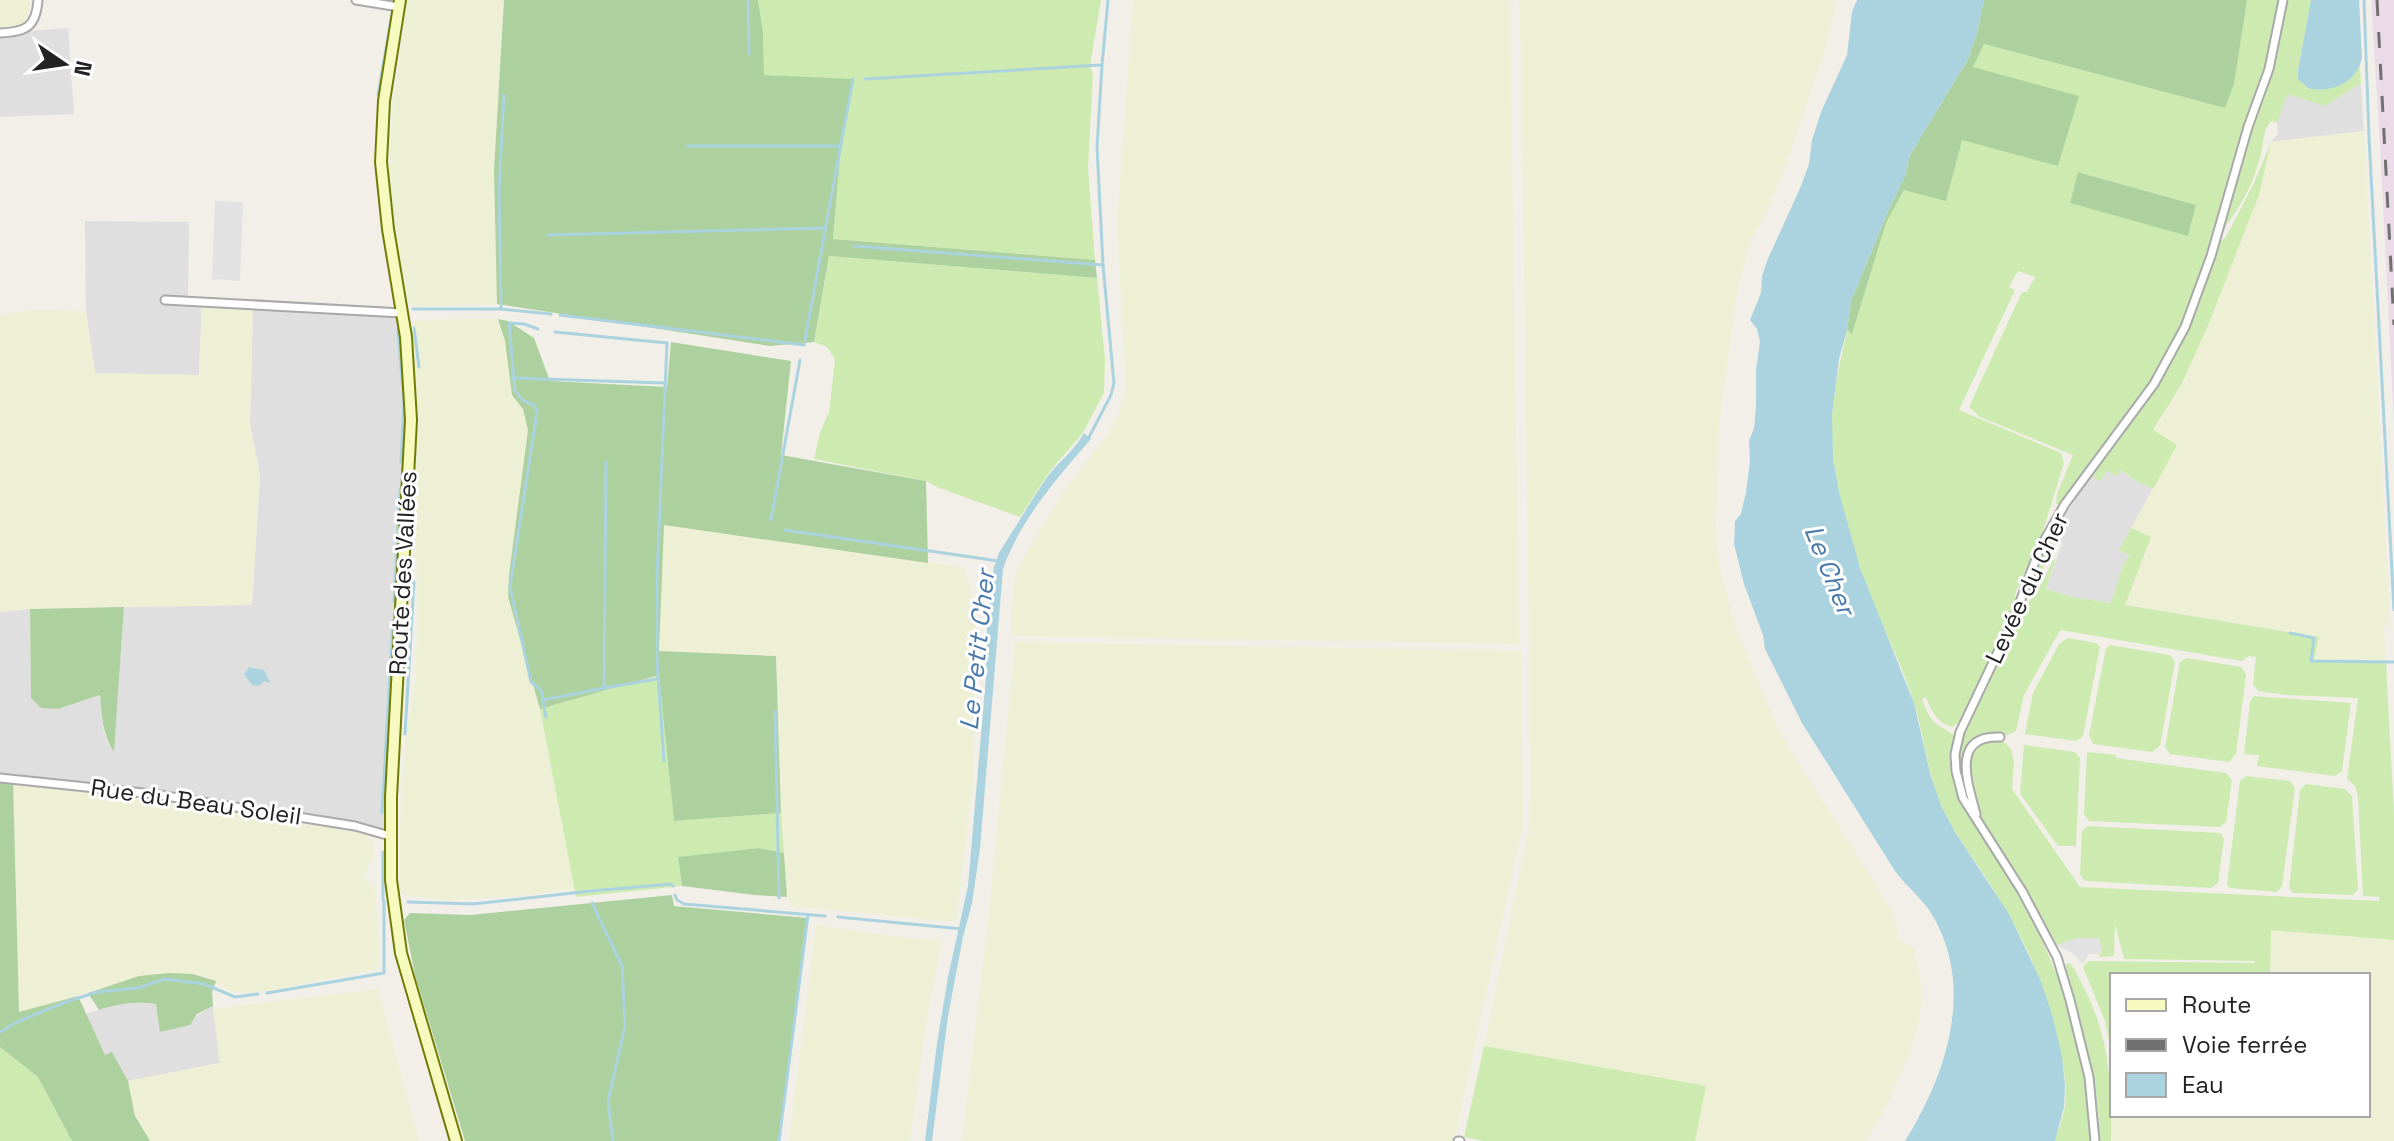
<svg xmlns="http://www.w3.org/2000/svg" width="2394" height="1141" font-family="'Space Grotesk',sans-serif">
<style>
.residential{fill:#e0dfdf}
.industrial{fill:#ebdbe8}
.farmland{fill:#eef0d5}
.grass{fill:#cdebb0;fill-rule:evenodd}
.forest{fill:#add19e}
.parking{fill:#e2e2e2}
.water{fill:#aad3df}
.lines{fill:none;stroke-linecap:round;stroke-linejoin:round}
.stream{stroke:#aad3df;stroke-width:3}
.minor-casing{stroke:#a9a9a9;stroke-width:11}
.secondary-casing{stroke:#707d05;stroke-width:14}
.minor{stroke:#fff;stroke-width:7}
.secondary{stroke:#f7fabf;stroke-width:10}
.rail{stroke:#707070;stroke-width:3;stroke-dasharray:16 16;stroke-linecap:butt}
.labels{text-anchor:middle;stroke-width:6;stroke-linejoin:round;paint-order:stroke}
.street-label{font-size:24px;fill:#222;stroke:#fff}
.water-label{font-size:26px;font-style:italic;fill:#4a7aab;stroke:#fff}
</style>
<rect width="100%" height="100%" fill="#f2efe9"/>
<g class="residential">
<path d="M68,28L74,114L0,117V33Z"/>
<path d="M2361,83L2364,131L2271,142L2278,133L2277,123L2287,93L2325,106Z"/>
<path d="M85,221L189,222L188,301L202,302L199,375L95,373L86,312Z"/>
<path d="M253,305L402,313L410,382L390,836L355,826L0,778V612L30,609L31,698L58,709L100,695L103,728L107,741L114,751L124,607L252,604L260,475L250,424Z"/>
<path d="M2107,470H2120L2136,481L2153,489L2120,549L2129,554L2122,568L2112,603L2072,597L2046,589L2062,543L2050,540L2091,475L2100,481Z"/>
<path d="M147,1003L156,1004L161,1032L195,1017L213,1006L220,1063L128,1081L112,1052L105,1056L86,1014L118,1004Z"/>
</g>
<path class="industrial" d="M2371,0H2394V423L2380,144Z"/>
<g class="farmland">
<path d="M0,0H30L28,16L25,24L0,28Z"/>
<path d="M407,0H504L494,170L497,304L411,306L405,293L389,207V162L392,112Z"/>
<path d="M1133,0H1510L1519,644L1011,636V613L1015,577L1022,560L1064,491L1109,433L1118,416L1126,391L1117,224Z"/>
<path d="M1519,0H1837L1825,50L1790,154L1769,207L1751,240L1737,292L1719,425L1716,524L1717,552L1722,578L1736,628L1773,718L1796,760L1872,878L1893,914L1897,926L1899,941L1913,946L1921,983V1006L1918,1026L1908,1057L1882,1115L1866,1141H1695L1484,1046L1528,833L1531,790L1521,56Z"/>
<path d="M2364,131L2390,626L2384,627L2386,662L2313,660L2319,637L2124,605L2151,537L2131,528L2176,446L2153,431L2182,383L2207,328L2259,195L2271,142Z"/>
<path d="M202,302L253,305L250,424L260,475L252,605L30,609L0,612V315L33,310H60L86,312L95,373L199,375Z"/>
<path d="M452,319H498L505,341L512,395L523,409L528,430L509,575L508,597L540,709L574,889L516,896L447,901L406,895L401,893L399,888L401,795L406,737L415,683L418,611L414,486L415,380L412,327L415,321Z"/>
<path d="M664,524L963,567L976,605L973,782L956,922L789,906L781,813L776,656L659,652Z"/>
<path d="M1015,642L1521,651L1523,824L1456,1132L1453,1141H962L988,922Z"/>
<path d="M13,779L153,794L355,826L374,843L373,857L363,879L373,884L375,889L380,964L374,970L271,990L247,993L231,991L207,977L193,974L139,976L19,1013Z"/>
<path d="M816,925L907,938L942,940L926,1024L910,1141H789Z"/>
<path d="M2270,930L2394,940V1141H2111L2112,1108V1115H2368V975H2270Z"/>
<path d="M378,989L419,1141H150L135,1116L128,1081L220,1063L213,1009Z"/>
</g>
<g class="grass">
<path d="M758,0H1101L1090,66L1093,75L1088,168L1095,260L833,239L841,146L853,80L764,75L763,32Z"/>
<path d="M2247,0H2280L2266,65L2245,126L2207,257L2180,328L2151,381L2060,505L2056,504L2057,494L2073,455L1980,417L1969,407L2022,292H2027L2035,277L2018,271L2009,287L2015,290L1959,410L2061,453L2064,463L2043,531L2025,574L2016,591L2013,611L1959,722L1953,727C1938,724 1931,711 1926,697L1922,699C1932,726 1934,721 1955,736L1952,765L1959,796L2033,919L2059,980L2083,1067L2088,1096L2091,1141H2055C2058,1130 2063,1118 2065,1106C2067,1084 2063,1061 2058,1040C2045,979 2018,927 1984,875C1970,853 1953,832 1942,808C1927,774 1925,738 1914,703C1904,670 1888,639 1875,607C1852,549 1829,483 1832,420C1833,389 1841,360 1847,330L1852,333L1886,223L1904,190L1955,162L1962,139L2059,166L1972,67L1984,44L2225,108ZM2079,172L2196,205L2188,235L2070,202Z"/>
<path d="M2287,0H2311L2298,70L2348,81L2360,66L2361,83L2325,106L2287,94L2277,123L2271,121C2262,131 2264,145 2260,158C2254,181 2240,209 2224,228L2247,141L2271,70Z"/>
<path d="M2271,142L2259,195L2207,328L2182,383L2153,430L2177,445L2153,489L2136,481L2121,470L2117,476L2107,471L2100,481L2091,475C2116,439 2145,406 2167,369C2190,329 2205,286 2219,243L2226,237L2254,183Z"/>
<path d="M829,256L1097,278L1105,360L1104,393L1082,434L1050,471L1020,517L937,487L926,481L814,459L820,432L829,412L835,360L827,347L814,342Z"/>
<path d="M2131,528L2151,537L2125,605L2319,637L2314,660L2386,662L2394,813V940L2271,930L2270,975H2112V1055L2105,1021L2083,967L2088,961L2254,963L2255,961L2124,959L2115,924L2114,956L2099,957L2102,950L2079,938L2056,945L2019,879L1980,818L1968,762L1972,751L1980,742L1997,740L2004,742L2011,749L2014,761L2012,789L2080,887L2379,901V897L2363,896L2358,797L2355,786L2347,779L2358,698L2285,695L2258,691L2253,684L2256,657L2249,656L2242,661L2060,630L2024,695L2016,731L2007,735H1980L1967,747L1960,763V748L1965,730L2017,619L2042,583L2053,560L2056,558L2046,589L2072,597L2111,603L2122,568L2129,555L2119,550Z"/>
<path d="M2050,540L2056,541L2036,584L2028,595L2040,558Z"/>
<path d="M2068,638L2096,643L2100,647L2083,736L2077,741L2025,734L2033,693L2059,644Z"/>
<path d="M2110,645L2170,655L2175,662L2160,746L2152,752L2093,744L2089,735L2106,648Z"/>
<path d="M2187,658L2241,667L2246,675L2236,754L2229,762L2170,754L2165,747L2180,662Z"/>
<path d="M660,675L674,821L781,813L784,853L759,848L678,858L682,886L576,897L540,709Z"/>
<path d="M2254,696L2351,703L2342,771L2335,776L2257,766L2259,755L2244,754L2250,701Z"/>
<path d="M2024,745L2075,752L2080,758L2076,846H2058L2020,794Z"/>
<path d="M2087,752L2116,755V758L2226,773L2232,780L2226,822L2220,827L2089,821L2084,814Z"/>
<path d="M2246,776L2290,781L2295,788L2282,886L2277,892L2230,888L2227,885L2240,781Z"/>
<path d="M2306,784L2345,789L2352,796L2358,890L2352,895L2294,893L2289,889L2300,790Z"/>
<path d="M2088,826L2220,833L2224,839L2218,883L2211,888L2085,881L2080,875L2082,831Z"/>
<path d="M2067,963L2071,964C2108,1025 2112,1071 2111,1141H2099C2101,1083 2080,1025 2064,970Z"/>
<path d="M1484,1046L1706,1086L1695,1141H1483L1464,1137Z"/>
<path d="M0,1047L38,1077L72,1141H0Z"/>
</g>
<g class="forest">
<path d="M504,0H758L763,32L764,75L853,79L841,146L833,239L1095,260L1097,278L829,256L814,342L770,346L497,304L494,170Z"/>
<path d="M1984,0H2247L2234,84L2225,108L1984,44L1973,67L2079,96L2058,166L1962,140L1946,201L1904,190L1886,223L1852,334L1847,330L1851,301L1889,209L1905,176L1910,155L1968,59L1977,33Z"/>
<path d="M2078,172L2196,205L2188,236L2070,203Z"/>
<path d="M498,319L508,321L534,338L550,381L667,387L671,342L791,361L781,455L926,481L928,563L664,525L659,651L776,656L781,813L674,821L659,675L540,709L508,597L509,575L528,430L523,409L512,395L505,341Z"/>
<path d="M124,607L114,752C102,734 102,716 100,695L58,709L41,708L31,698L30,609Z"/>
<path d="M0,778L13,779L19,1012L78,996L105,1055L112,1052L128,1081L135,1116L150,1141H72L38,1077L0,1047Z"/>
<path d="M759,848L784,853L787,897L754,895L682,886L678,857Z"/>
<path d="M672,895L674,906L808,918L779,1141H465L415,975L404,920L410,913L471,915Z"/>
<path d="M169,973L193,974L216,981L212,992L213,1006L197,1014L190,1025L160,1032L156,1004C137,1001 117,1004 99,1010L88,993L139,976Z"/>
</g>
<g class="parking">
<path d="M215,201L243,202L240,281L212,279Z"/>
<path d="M2079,938H2099L2102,950L2099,954H2089L2083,964L2072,953L2056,945Z"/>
</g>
<g class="water">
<path d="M1857,0H1984L1977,33L1968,59L1910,155L1905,176L1889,209L1851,301L1847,330L1839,359L1832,415L1833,458L1839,492L1860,568L1914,703L1931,777L1942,808L1955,832L2009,914L2040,979L2052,1014L2062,1056L2065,1086L2064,1107L2055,1141H1905C1947,1074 1976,986 1931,913C1921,897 1906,886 1895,871L1802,723L1765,649L1763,635L1744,584L1734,544L1735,521L1741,514L1746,492L1750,462L1749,441L1754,428L1756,406V370L1760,342L1757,329L1750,320L1761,293L1762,276L1767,261L1801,186L1809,164L1812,140L1821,112L1847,55L1852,12Z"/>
<path d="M2311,0H2359L2362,57C2358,82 2331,94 2308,88L2298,79V70Z"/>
<path d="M1084,433L1091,439C1057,478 1020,520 1003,569L980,849L972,903L963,937L948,1016L932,1141H925L937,1043L948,977L968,886L986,677L987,626L994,567L999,553C1015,528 1030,502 1047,477C1059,461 1075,450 1084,433Z"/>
<path d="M249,667L264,670L270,682L269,683L264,681L259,686L252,685L244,674Z"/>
</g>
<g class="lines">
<g class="stream">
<path d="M748,0L749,54"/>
<path d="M2364,0L2369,137L2394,610"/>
<path d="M865,79L1100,65"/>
<path d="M378,95L392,14"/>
<path d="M687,146H841"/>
<path d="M548,235L825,228"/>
<path d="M854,246L1103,265"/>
<path d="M413,309H501L551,314"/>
<path d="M501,309L499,190L504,95"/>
<path d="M560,315L804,345L853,79"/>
<path d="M414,328L419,367"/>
<path d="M538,329L524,324L509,323L515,390L522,400L534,405L537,412L510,587L531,682L541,690L546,717"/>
<path d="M398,330L404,403L401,462"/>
<path d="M555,332L667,343"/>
<path d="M512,378L664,383"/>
<path d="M1088,439L1111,395L1114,383L1103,265L1097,147L1102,65L1108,0"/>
<path d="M606,462L604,688L657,679"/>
<path d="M771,520L800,360"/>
<path d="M785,530L999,561"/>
<path d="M394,602L400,489"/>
<path d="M2290,633L2314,638L2311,661L2394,662"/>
<path d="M543,700L604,688"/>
<path d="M775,711L779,898"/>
<path d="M405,734L414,582"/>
<path d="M664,761L657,661V575L667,343"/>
<path d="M382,813L393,621"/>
<path d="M675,895L677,900L684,904L825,916"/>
<path d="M383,900V852"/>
<path d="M408,902L473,904L591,891L671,884L673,886"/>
<path d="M592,903L622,966L625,1026L608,1101L613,1141"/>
<path d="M838,917L962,929"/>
<path d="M267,993L384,973V901"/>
<path d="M0,1032L17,1022L63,1003L97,992L138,988L165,979L204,984L235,997L258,994"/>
<path d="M779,1141L808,915"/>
</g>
<g class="minor-casing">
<g id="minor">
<path d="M356,0L399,7"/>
<path d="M0,33C26,32 36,27 38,0"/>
<path d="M165,300L402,313"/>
<path d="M0,778L153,794L355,826L390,836"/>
<path d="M1976,814C1968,784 1950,735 2000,737"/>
<path d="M1458,1141H1460"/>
<path d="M2095,1141L2089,1077L2070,1000L2057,957L2022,891L1963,798L1956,771L1955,754L1960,732L2014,618L2040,548L2065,504L2154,384L2185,327L2211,256L2248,127L2269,69L2283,0"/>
</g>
</g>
<g class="secondary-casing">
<path id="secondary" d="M400,0L384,101L381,162L388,229L406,337L411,420L391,797V880L401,953L456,1141"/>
</g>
<use href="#minor" class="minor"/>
<use href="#secondary" class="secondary"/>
<path class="rail" d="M2377,0L2394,325"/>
</g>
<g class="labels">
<g class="street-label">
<text transform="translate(403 573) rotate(-87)" y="8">Route des Vallées</text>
<text transform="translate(2027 588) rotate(-65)" y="8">Levée du Cher</text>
<text transform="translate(196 802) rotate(8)" y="8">Rue du Beau Soleil</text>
</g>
<g class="water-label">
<text transform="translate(1830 570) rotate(68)" y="9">Le Cher</text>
<text transform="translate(977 650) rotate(-84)" y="9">Le Petit Cher</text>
</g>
</g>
<rect x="2110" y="973" width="260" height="144" fill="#ffffff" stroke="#a7a7a7" stroke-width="2"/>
<rect x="2126" y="999" width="40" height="12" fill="#f7fabf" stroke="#a7a7a7" stroke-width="2"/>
<text x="2182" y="1013" font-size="24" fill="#222222">Route</text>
<rect x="2126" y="1039" width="40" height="12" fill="#707070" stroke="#a7a7a7" stroke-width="2"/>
<text x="2182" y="1053" font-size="24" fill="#222222">Voie ferrée</text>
<rect x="2126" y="1073" width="40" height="24" fill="#aad3df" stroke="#a7a7a7" stroke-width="2"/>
<text x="2182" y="1093" font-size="24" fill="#222222">Eau</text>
<g transform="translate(64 64) rotate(103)" stroke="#ffffff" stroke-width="6" paint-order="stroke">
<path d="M0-6L14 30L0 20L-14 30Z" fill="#222222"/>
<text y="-12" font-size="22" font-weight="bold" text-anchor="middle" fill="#222222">N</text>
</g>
</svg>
